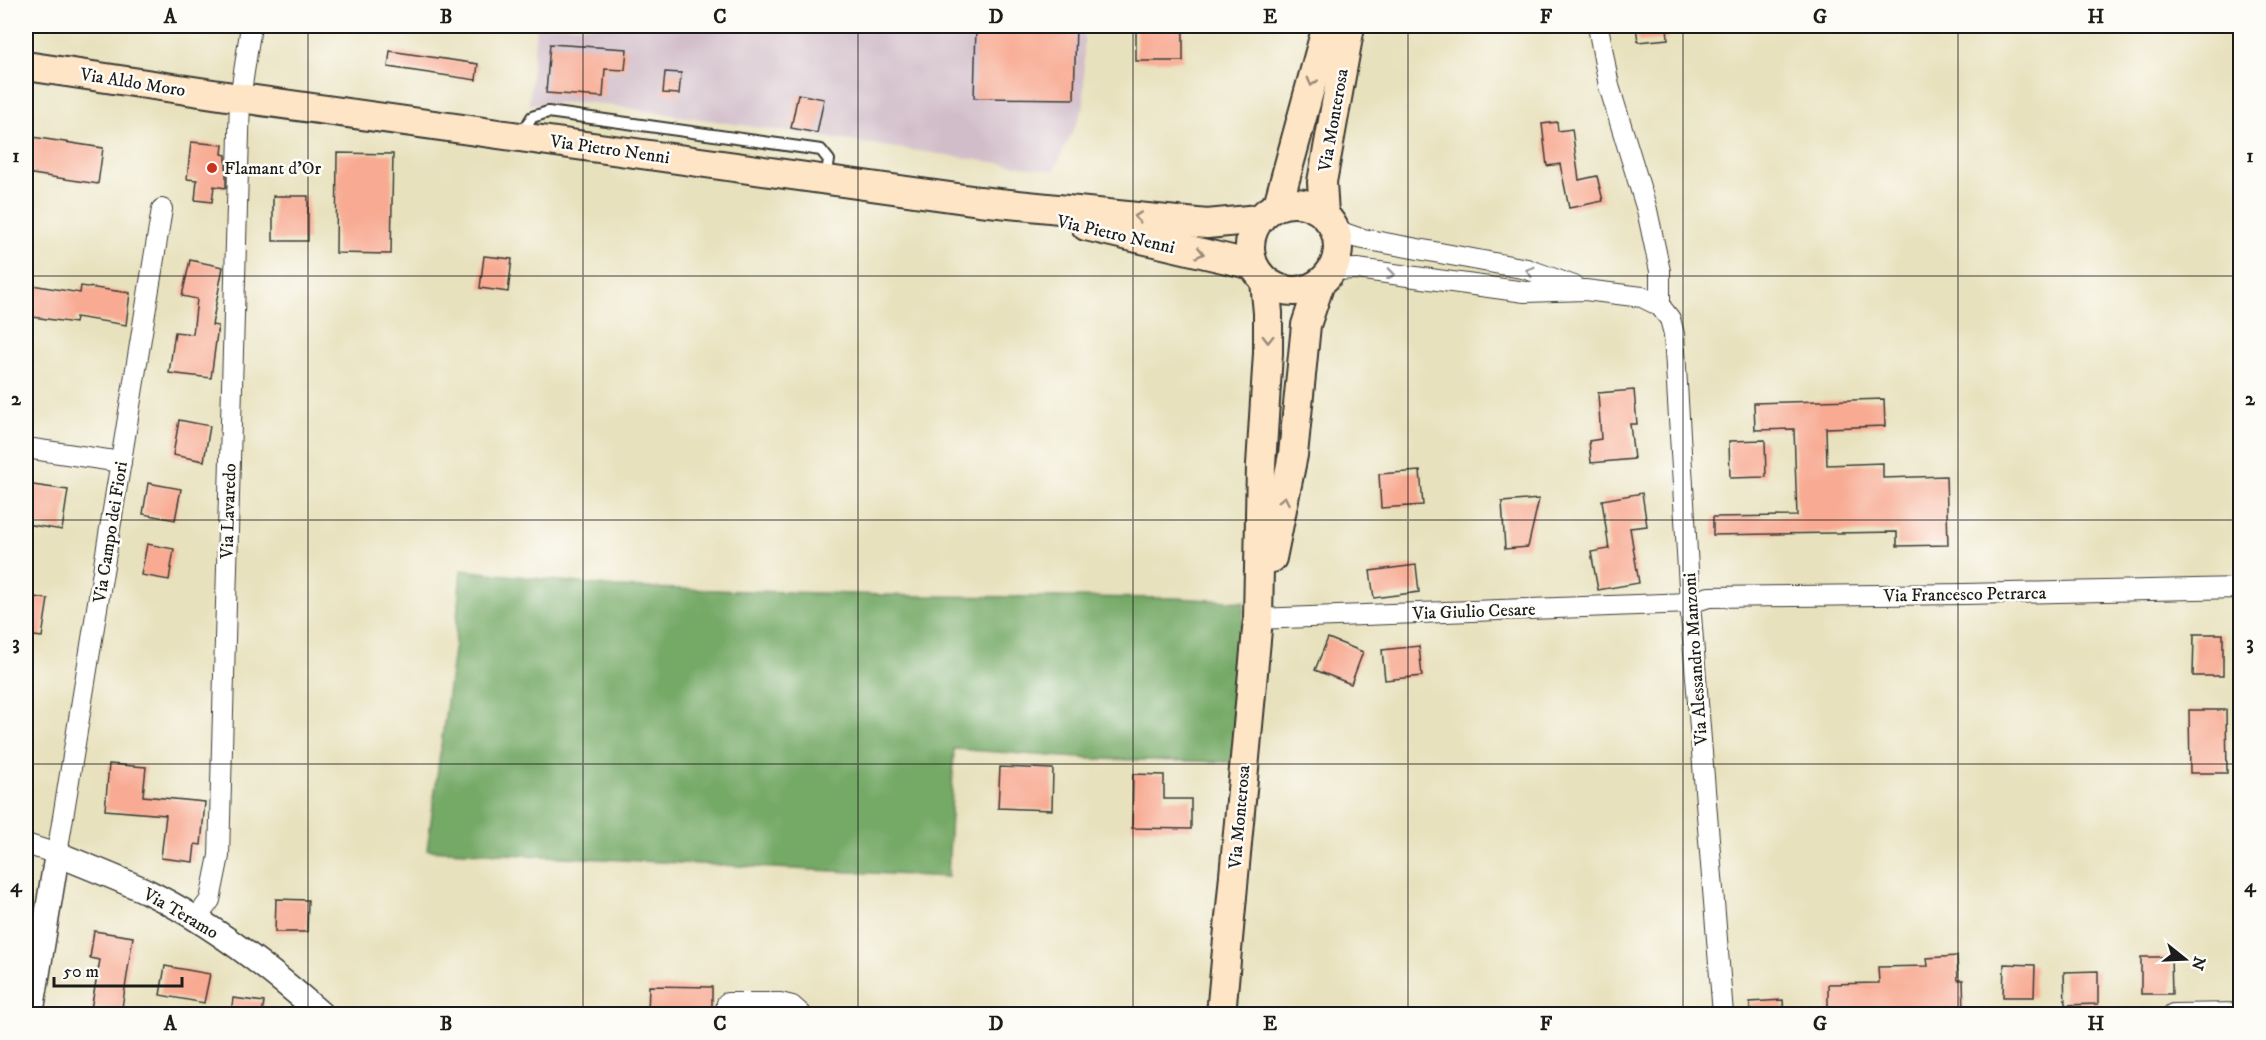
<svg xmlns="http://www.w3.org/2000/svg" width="2266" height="1040" font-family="'IM FELL DW Pica',serif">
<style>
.industrial{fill:#d1bdc9}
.forest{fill:#74a966;stroke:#486241;stroke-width:1.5}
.building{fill:#f8aa93}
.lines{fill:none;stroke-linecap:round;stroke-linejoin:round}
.service-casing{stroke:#3b3a34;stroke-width:14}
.minor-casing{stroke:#3b3a34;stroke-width:22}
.tertiary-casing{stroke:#3b3a34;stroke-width:27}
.secondary-casing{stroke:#3b3a34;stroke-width:32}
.service{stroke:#fff;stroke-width:10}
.minor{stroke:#fff;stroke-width:20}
.tertiary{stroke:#fff;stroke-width:24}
.secondary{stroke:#fee5c5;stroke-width:28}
.oneway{stroke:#988b79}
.oneway2{stroke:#999}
.grid{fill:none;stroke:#1c1c1c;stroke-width:1.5;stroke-opacity:0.55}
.poi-dot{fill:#c8321e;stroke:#fdfcf7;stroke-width:2}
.labels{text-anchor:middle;stroke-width:5;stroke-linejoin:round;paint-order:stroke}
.street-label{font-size:18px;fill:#1c1c1c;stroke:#fdfcf7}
.poi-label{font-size:18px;fill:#1c1c1c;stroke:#fdfcf7;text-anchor:start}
.neatline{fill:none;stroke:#1c1c1c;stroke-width:2}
.grid-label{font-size:20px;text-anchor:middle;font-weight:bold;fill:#1c1c1c}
</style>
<rect width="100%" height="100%" fill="#fdfcf7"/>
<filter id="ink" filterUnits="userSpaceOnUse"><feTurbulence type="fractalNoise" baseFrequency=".0167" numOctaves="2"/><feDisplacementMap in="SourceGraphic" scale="12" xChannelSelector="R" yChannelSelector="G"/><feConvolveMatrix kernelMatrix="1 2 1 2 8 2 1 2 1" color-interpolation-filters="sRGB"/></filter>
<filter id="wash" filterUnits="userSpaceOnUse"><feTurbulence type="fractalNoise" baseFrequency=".008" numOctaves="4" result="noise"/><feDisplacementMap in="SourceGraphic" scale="24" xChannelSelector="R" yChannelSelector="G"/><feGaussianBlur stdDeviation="1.35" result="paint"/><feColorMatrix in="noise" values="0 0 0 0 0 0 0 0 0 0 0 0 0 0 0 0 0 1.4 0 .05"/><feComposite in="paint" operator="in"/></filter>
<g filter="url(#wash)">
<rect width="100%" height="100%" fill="#e8e1bd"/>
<path class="industrial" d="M536,26H1084V107L1054,171L586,102L529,104Z"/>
<path class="forest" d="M461,570L616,587L920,596L1177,598L1244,602L1232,762L1093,759L954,749L948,877L427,850L455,642Z"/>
<g id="blocks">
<g class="building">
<path d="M976,26H1076L1074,99L974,98Z"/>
<path d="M1636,26H1667L1668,39L1638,42Z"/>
<rect x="1136" y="27" width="47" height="34"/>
<path d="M550,44L627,49L625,70L605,69L603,97L546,93Z"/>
<path d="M390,51L478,64L476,80L388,67Z"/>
<path d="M665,72L681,73L679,94L663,93Z"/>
<path d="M798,94L824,99L817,133L791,128Z"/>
<path d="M1557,122L1558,131L1572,129L1579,180L1597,176L1603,201L1569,208L1560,164L1547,166L1542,124Z"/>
<path d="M26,136L103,148L98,184L26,173Z"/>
<path d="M191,142L223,145L222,154L226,155V188L214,186L212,202L195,200L197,180L187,179Z"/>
<path d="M337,153L393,154L391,254L336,253Z"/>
<rect x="273" y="196" width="35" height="45"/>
<path d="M484,256L512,259L508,292L480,288Z"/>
<path d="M190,260L223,267L212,325L218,326L211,378L169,373L175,332L193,334L197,299L182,296Z"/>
<path d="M26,284L80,293L81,286L130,293L126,325L76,317L75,323L26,316Z"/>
<path d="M1634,390L1637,424H1630L1634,459L1591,463L1589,441L1601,439L1598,393Z"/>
<path d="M1884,399L1885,426L1826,428L1827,465L1883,463V478L1946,476L1948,545L1897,546V532L1713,535V517L1797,516L1794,429L1755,430L1754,403Z"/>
<path d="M179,420L210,426L204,461L173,455Z"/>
<path d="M1765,440L1766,477L1730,478L1729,441Z"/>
<path d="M1420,471L1423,505L1381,508L1379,474Z"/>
<path d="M148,483L181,489L175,520L143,514Z"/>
<path d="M26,484L68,490L62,530L26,524Z"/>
<path d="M1642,493L1647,526L1630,528L1639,583L1598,590L1591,552L1609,549L1602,500Z"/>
<path d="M1539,499L1528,547L1505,549L1502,502Z"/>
<path d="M147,544L174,549L169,580L141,575Z"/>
<path d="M1416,565L1419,592L1374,598L1370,571Z"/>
<path d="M26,596L48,599L42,637L26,635Z"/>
<path d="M2194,634H2223V676H2193Z"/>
<path d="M1328,638L1363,652L1351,684L1315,670Z"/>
<path d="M1419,646L1422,676L1385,680L1382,650Z"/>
<path d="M2189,710H2226L2227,773H2190Z"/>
<path d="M109,764L146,767L143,796L205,802L201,845L195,844L193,862L161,858L166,815L105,810Z"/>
<path d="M1000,767L1053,769L1052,810L998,808Z"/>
<path d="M1133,774L1164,775V799H1191V829L1132,828Z"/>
<path d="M276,899L308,900L307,932H275Z"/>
<path d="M94,931L133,937L121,1014H90L100,960L90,958Z"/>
<path d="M1957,956L1958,980H1963L1964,1013L1936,1014V1010L1864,1012V1014H1828V984L1879,983L1878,967L1928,966L1927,958Z"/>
<path d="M2141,957H2171L2172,994H2141Z"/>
<path d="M2004,964L2035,965L2034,997H2003Z"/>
<path d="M165,966L210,974L204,1003L160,995Z"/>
<path d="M2098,971V1004L2065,1005L2064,972Z"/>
<path d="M649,986L712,987V1014H648Z"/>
<path d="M233,998L264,1002L262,1014H231Z"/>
<path d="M1783,1000L1784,1014H1751L1750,1002Z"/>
</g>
</g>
</g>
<g filter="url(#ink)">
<use href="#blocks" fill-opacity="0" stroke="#3b3a34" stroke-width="1.5"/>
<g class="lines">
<g class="service-casing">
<path id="service" d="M522,134L532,117L548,112L821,150L829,160L826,179"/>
</g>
<g class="minor-casing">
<g id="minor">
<path d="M1598,26L1609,86L1647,210L1660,271V306"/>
<path d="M1335,230L1358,238L1527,269L1574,286"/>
<path d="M1332,270L1357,269L1525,292L1585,290L1642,297L1660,306L1670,319L1674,334L1690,603L1723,1014"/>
<path d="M26,448L121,462"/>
<path d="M1258,619L1690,603L1709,597L1965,594L2240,588"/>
<path d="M26,844L57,854L162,209"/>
<path d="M196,919L210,900L219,856L240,98L251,26"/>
<path d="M726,1014L727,1003H780L792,1006L801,1014"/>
<path d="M2173,1014L2240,1013"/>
</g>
</g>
<g class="tertiary-casing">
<path id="tertiary" d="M31,1014L57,854C87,866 117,878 146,891C210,922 268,967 321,1014"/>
</g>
<g class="secondary-casing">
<g id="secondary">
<path d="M26,66L240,98L979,201L1207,224L1259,219"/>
<circle cx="1294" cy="247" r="44"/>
<path d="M1278,205L1327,26"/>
<path d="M1324,214L1322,182L1350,26"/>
<path d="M1086,226L1253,265"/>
<path d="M1272,558L1293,455L1306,325L1320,283"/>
<path d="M1221,1014L1258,619L1261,465L1268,353V313L1265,281"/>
</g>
</g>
<use href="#service" class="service"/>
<use href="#minor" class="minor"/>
<use href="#tertiary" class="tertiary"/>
<use href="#secondary" class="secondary"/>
</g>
<defs><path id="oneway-chevron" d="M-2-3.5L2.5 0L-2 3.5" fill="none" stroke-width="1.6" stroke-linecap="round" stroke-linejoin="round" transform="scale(1.5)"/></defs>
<g class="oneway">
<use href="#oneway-chevron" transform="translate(1312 82) rotate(105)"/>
<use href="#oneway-chevron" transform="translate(1138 217) rotate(-174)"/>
<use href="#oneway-chevron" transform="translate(1200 253) rotate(13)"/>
<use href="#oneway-chevron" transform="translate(1268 339) rotate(91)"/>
<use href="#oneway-chevron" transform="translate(1284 500) rotate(-79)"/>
</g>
<g class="oneway2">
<use href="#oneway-chevron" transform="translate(1530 271) rotate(-163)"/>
<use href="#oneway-chevron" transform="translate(1391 274) rotate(8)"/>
</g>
</g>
<path class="grid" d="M308,26V1014M583,26V1014M858,26V1014M1133,26V1014M1408,26V1014M1683,26V1014M1958,26V1014M26,276H2240M26,520H2240M26,764H2240"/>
<circle class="poi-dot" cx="212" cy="168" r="6"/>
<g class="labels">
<g class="street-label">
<text transform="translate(133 82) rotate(9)" y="6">Via Aldo Moro</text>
<text transform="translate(1333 120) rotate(-80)" y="6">Via Monterosa</text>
<text transform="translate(610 149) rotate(8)" y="6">Via Pietro Nenni</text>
<text transform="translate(1116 234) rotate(13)" y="6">Via Pietro Nenni</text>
<text transform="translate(228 511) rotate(-88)" y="6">Via Lavaredo</text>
<text transform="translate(110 532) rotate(-81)" y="6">Via Campo dei Fiori</text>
<text transform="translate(1965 594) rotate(-1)" y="6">Via Francesco Petrarca</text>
<text transform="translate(1474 611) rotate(-2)" y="6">Via Giulio Cesare</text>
<text transform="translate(1695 659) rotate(-94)" y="6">Via Alessandro Manzoni</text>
<text transform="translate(1239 817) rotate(-85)" y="6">Via Monterosa</text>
<text transform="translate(181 913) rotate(30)" y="6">Via Teramo</text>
</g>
<g class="poi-label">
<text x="224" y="174">Flamant d'Or</text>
</g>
</g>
<rect width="2266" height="1040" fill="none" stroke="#fdfcf7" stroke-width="66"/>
<g transform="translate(2185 959) rotate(108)" stroke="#fdfcf7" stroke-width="4.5" paint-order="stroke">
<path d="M0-4.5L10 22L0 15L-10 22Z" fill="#1c1c1c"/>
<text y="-9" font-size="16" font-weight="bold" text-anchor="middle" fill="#1c1c1c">N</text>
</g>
<path d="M54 977v9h128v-9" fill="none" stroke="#1c1c1c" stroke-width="3"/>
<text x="63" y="977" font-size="18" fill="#1c1c1c" stroke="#fdfcf7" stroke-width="4.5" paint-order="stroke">50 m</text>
<rect x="33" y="33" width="2200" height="974" class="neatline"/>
<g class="grid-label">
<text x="170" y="23">A</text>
<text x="446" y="23">B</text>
<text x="720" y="23">C</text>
<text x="996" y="23">D</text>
<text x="1270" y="23">E</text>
<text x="1546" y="23">F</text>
<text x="1820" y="23">G</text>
<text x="2096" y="23">H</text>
<text x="16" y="162">1</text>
<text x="2250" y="162">1</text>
<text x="16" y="405">2</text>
<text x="2250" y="405">2</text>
<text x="16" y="649">3</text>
<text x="2250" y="649">3</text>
<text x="16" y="892">4</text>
<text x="2250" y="892">4</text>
<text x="170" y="1030">A</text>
<text x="446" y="1030">B</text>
<text x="720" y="1030">C</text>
<text x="996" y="1030">D</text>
<text x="1270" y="1030">E</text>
<text x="1546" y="1030">F</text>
<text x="1820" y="1030">G</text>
<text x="2096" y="1030">H</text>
</g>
</svg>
